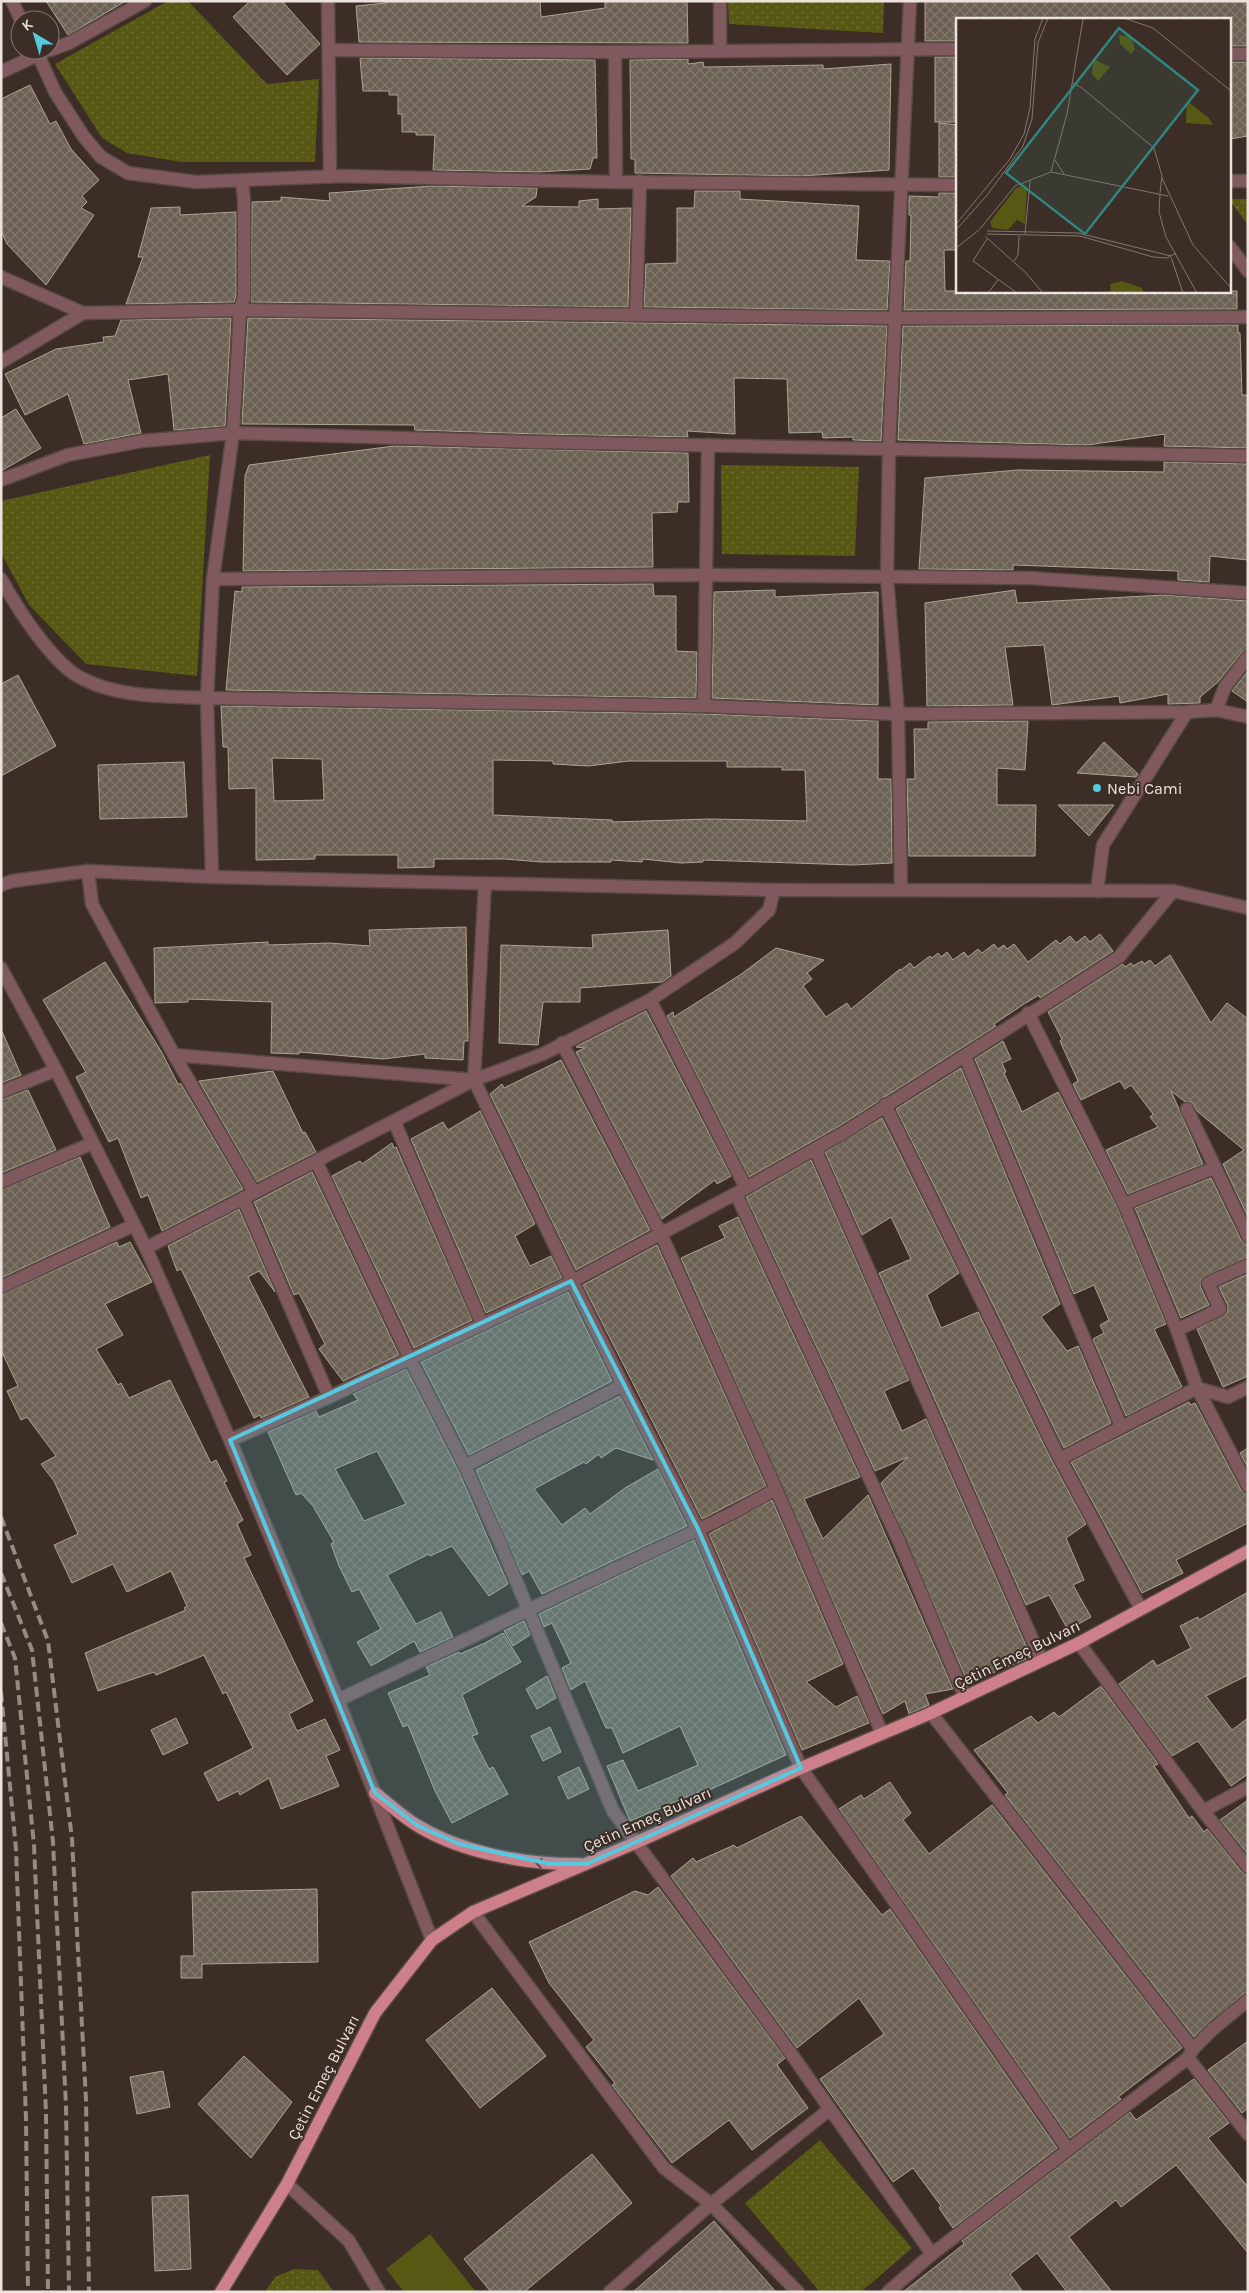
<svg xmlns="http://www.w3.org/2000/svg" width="1249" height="2293" font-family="Karla,sans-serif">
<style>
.green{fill:url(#green-dots)}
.pitch{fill:#565813}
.building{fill:url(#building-cross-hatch);stroke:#ada394;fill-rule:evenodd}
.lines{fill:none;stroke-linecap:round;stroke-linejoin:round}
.minor-casing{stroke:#584a43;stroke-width:15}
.major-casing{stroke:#584a43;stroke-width:15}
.minor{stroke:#80595e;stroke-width:12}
.major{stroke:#cd7f8a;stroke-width:12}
.rail{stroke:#968a84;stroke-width:4;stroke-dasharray:10 5;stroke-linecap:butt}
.oneway{stroke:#684644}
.marked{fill:#55cadf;fill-opacity:0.2;stroke:#55cadf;stroke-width:4;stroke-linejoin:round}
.poi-dot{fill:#55cadf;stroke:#3c2d26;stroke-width:2}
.labels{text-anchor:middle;stroke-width:4;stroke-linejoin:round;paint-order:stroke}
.poi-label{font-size:16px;fill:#ede3de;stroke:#3c2d26;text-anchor:start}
.street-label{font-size:16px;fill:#ede3de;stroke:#3c2d26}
.inset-road{fill:none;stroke:#837670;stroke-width:1}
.view{fill:#30867f;fill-opacity:0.15;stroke:#30867f;stroke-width:2.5}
.inset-edge{fill:none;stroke:#ede3de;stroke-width:2.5}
</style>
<defs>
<pattern id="green-dots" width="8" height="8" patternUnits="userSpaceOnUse" patternTransform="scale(1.25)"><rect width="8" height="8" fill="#565813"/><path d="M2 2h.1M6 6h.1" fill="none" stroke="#6f7035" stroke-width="1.8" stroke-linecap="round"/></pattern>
<pattern id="building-cross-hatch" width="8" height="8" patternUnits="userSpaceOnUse" patternTransform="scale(1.25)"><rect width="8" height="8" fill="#6c6254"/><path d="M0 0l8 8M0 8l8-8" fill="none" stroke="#81786c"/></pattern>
</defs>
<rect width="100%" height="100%" fill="#3c2d26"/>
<g class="green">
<path d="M168,1H188L267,84L319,79L315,162H181L127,153L102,138L55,64Z"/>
<path d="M728,1H884L883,33L729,24Z"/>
<path d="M1230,199H1248V225L1230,201Z"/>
<path d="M210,455L197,676L86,664L29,605L1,553V501Z"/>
<path d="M721,465L859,467L855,556L722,554Z"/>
<path d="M820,2140L912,2248L861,2292H820L745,2203Z"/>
<path d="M294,2269L318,2270L334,2292H265L275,2277Z"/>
</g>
<path class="pitch" d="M430,2234L476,2292H404L386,2269Z"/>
<g class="building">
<path d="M46,1H126L68,35Z"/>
<path d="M250,1H282L320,44L287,75L233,17Z"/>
<path d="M386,1H540L541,17L605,8V1H687L688,43L359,42L356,6L386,3Z"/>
<path d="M925,1H1248V46H1230V19H958V41H925Z"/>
<rect x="935" y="57" width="19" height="65"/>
<path d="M360,58L595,60L597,158H593L590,169L538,172L433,170L435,135H416V132H402V114H398V95H389V91H363Z"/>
<path d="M688,59V64L703,62L704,67L823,65V69L891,64L889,170L802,176L635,173V159H631L630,60Z"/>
<path d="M1230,62H1248V136L1230,139Z"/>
<path d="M30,85L50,124L56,121L71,149L99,180L82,196L87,202L81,208L94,215L46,285L7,244L1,231V99Z"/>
<path d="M939,123L958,125V177H939Z"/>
<path d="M432,186L537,188L536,197L522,206L579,207V201L598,199V209L631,208L628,307L251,302L252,202L281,201V197L330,201L329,193Z"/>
<path d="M695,191H740V199L859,206L856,260L890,261L887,310L644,307L646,264L677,263V208H694Z"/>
<path d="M939,193H958V250H944L945,291H1237V309L904,310L906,261H910L911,215H909V196L939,197Z"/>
<path d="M180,207V215L236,212V296L234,302L126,304L143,257H138L151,208Z"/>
<path d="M231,318L225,426L174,430L168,374L128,380L141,433L84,444L68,394L25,415L5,374L56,349L104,342L103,337L115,336L121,320Z"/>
<path d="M248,318L887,326L881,441L853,440V437L823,438L822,432L789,433L787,379L734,378L735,434L687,431L688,437L537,434L415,430L414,425L242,424Z"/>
<path d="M1238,325V333H1240L1242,395H1248V448L1164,446L1165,434L1087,445L898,440L903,326Z"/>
<path d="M16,409L41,448L1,471V418Z"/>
<path d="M394,446L688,453L689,502H678L677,512L652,513L653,567L243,571L245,476L249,465Z"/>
<path d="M1164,462L1248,464V560L1210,556L1209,582L1178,580V571L1013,565V570L919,569L925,478L1018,470L1164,472Z"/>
<path d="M653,584L654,596H676V651L697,652L696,698L226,690L235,591L242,592V587Z"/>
<path d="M775,590V597L878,592V705L712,698L714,592Z"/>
<path d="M1015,590L1017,603L1164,595L1248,601V649L1242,652L1218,682L1200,697V703L1168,704V694L1120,703L1119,696L1052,705L1044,645L1005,647L1013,705L927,706L925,603Z"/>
<path d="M1248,671V702L1232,691Z"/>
<path d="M18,675L56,746L1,776V684Z"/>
<path d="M221,706L704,714L878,721V779H891L892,863L853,865L703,860V862L681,863L643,859L642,862L611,860V862H541L505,859H434V867L398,868V855H315V859L256,860V788L229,789L228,747H223ZM272,758L322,759L324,800L274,801ZM493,760L553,761V764L588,766L629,761H727V767H782V770H805L807,821L710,819L612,822V820L493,815Z"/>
<path d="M1028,721L1025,770L997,768V805H1036L1035,856H909L907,779H915L914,729H928V722Z"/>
<path d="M1104,742L1138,774L1136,777L1077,773Z"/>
<path d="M184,762L187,817L100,819L98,765Z"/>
<path d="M1058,805H1114L1089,836Z"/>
<path d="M466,927L468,1034V1041H464L463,1060L425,1058V1054L383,1059L299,1052V1054L271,1053L272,1002L188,999V1002L155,1003L154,948L268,942V945L329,943L370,946L369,930Z"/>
<path d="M668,930L671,976L662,982L580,988V1002H543L538,1045L499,1043L501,945L593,948L592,935Z"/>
<path d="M1100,934L1113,951L1040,998L1039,995L1024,1004L994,1024L996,1026L841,1125L749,1177L667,1016L673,1012L674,1017L740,975L776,948L824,960L807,973L812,979L803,986L826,1017L847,1003L851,1009L900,969L901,970L910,963L914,968L930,956L932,958L938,953L941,957L947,952L953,960L964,952L968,957L978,949L982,953L994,944L998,949L1004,945L1007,949L1014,944L1028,962L1056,940L1060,944L1070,936L1076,943L1085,936L1090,942Z"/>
<path d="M1170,955L1211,1023L1227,1003L1248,1019V1217L1223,1164L1244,1150L1198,1112L1192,1103L1184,1101L1171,1091L1203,1164L1128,1194L1106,1150L1158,1127L1150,1117L1153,1114L1131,1085L1125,1089L1120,1081L1081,1100L1073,1084L1078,1081L1060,1041L1062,1039L1048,1012L1123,964L1125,967L1131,963L1133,966L1142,961L1144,964L1150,960L1155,966Z"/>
<path d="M105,962L161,1051L178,1084H181L243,1189L162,1231L148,1195L141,1198L118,1138L109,1142L76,1077L86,1072L43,1000Z"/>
<path d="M646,1011L731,1176L717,1184L715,1180L662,1219L576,1052L585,1048L576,1047L579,1045Z"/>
<path d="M1,1029L21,1075L1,1083Z"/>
<path d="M1003,1041L1011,1059L1002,1063L1006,1072L1004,1073L1022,1112L1058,1092L1117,1207L1166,1324L1154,1329L1182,1387L1126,1416L1093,1339L1104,1333L1100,1325L1109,1320L1094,1285L1074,1294L975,1059Z"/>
<path d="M561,1060L650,1230L576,1270L490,1094L502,1084L504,1088Z"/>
<path d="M961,1068L1060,1304L1041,1317L1067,1351L1078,1346L1111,1423L1064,1448L896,1109Z"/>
<path d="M273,1071L303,1133L305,1132L316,1152L257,1182L199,1081Z"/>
<path d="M28,1090L56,1150L1,1173V1100Z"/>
<path d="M480,1111L535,1224L515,1236L530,1266L551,1256L562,1278L486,1313L411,1139L443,1122L448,1130Z"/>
<path d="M882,1118L959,1273L927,1295L941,1328L978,1312L1053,1463L1086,1524L1066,1538L1084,1580L1073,1585L1091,1617L1068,1630L1049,1595L1026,1605L879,1273L911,1259L891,1217L862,1235L825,1152Z"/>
<path d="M392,1143L394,1148L396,1147L472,1320L414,1348L332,1176L360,1161L362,1164Z"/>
<path d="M80,1157L110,1227L1,1278V1190Z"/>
<path d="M811,1160L909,1380L884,1391L902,1431L926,1419L1031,1657L968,1683L881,1483L908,1457L875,1471L746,1197Z"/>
<path d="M312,1172L399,1355L343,1381L319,1349L325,1344L299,1293L294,1295L254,1202Z"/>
<path d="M1211,1178L1241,1240L1248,1244V1257L1202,1278L1200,1286L1209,1305L1181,1318L1135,1208Z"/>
<path d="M239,1209L275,1292L259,1271L248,1277L309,1397L261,1418L260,1415L254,1418L181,1269L177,1271L168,1246Z"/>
<path d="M738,1217L860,1477L804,1499L823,1539L868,1495L953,1689L925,1694L929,1705L909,1714L905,1701L883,1714L681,1258L725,1238L719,1226Z"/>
<path d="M117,1242L119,1247L130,1242L152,1282L105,1304L123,1335L96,1349L118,1385L121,1383L129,1398L170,1380L211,1463L216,1460L227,1481L224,1482L243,1520L237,1524L251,1555L244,1558L313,1701L289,1714L297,1731L325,1719L340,1750L326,1756L339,1786L281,1809L269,1778L240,1795L238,1791L218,1801L204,1773L253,1748L226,1692L223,1694L204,1655L156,1675L154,1672L98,1691L85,1653L186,1610L184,1608L187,1606L171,1571L127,1592L113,1564L72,1583L54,1545L78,1534L54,1481L41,1464L56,1456L27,1417L21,1420L7,1391L18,1386L1,1350V1295Z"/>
<path d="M657,1245L766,1486L702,1519L583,1285Z"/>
<path d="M1248,1274V1376L1223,1387L1197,1329L1227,1313L1228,1306L1219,1287Z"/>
<path d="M568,1292L612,1381L469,1455L421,1362Z"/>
<path d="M406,1369L458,1470L508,1584L489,1596L452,1546L430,1556L429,1554L387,1575L416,1624L441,1612L453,1637L420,1652L414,1641L371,1666L357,1642L381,1629L359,1589L352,1592L339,1566L331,1544L334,1542L313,1506L301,1493L296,1495L268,1432L316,1411L319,1417L358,1400L353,1394ZM377,1451L406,1504L364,1521L335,1469Z"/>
<path d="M620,1396L653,1460L616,1448L601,1458L599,1454L586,1464L584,1462L534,1489L562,1525L585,1508L590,1514L625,1488L658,1469L687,1526L542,1594L529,1571L522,1575L476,1470Z"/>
<path d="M1189,1402L1190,1405L1195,1403L1241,1490L1248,1494V1523L1176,1560L1183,1573L1142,1593L1071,1462Z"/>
<path d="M1248,1448V1468L1240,1453Z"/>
<path d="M772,1500L843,1664L806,1682L836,1707L857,1696L869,1723L802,1750L709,1534Z"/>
<path d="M694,1540L786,1755L709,1790L708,1788L630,1821L607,1766L623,1760L638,1791L698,1765L680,1726L623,1753L612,1728H606L585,1681L571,1690L562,1668L571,1663L552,1623L544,1627L539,1614Z"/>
<path d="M1248,1592V1675L1206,1696L1232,1730L1248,1718V1774L1231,1786L1198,1741L1172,1756L1119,1684L1153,1660L1157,1666L1191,1648L1180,1626L1198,1617L1199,1620Z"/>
<path d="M524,1621L530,1635L513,1646L504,1631Z"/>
<path d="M503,1633L521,1662L462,1695L478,1734L472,1736L489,1769L493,1767L508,1794L452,1823L435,1791L408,1725L403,1727L388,1693L430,1675L426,1667L459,1652L460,1654L485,1643Z"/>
<path d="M547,1676L556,1698L537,1709L526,1689Z"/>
<path d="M1101,1686L1158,1764L1154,1766L1189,1818L1192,1816L1204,1832L1207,1829L1242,1872L1248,1875V1992L1243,1994L1194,2037L1005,1795L1008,1793L974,1750L1031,1716L1038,1723L1054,1712L1059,1717Z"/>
<path d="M176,1718L188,1743L163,1755L151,1730Z"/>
<path d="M550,1727L561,1752L543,1761L531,1736Z"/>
<path d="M579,1767L589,1789L568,1799L558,1777Z"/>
<path d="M890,1782L911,1813L903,1820L929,1854L992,1805L1182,2048L1118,2097L1121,2099L1070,2138L839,1809L861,1795L864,1799Z"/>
<path d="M1248,1800V1854L1220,1820Z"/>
<path d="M801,1816L882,1915L890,1909L1057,2148L953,2228L939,2208L941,2206L913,2168L893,2182L820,2079L884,2034L859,1998L797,2048L671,1876L693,1858L696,1862L734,1845L737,1848Z"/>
<path d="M658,1887L785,2058L777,2065L808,2108L752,2150L729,2120L672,2163L612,2085L615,2083L586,2047L594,2040L549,1983L529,1942L635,1891L648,1895Z"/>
<path d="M317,1889L318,1962L202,1964V1978H181V1956H194L192,1892Z"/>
<path d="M492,1988L546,2056L480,2108L426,2040Z"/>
<path d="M1248,2041V2108L1242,2113L1208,2070Z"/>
<path d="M244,2056L292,2102L251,2158L198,2104Z"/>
<path d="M163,2071L170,2107L137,2114L130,2077Z"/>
<path d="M1194,2079L1229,2123L1208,2138L1248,2187V2253L1176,2165L1121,2207L1116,2200L1069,2237L1112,2292H1067L1037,2253L1010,2274L1023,2292H903L964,2244L962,2241L1130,2112L1136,2120Z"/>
<path d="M592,2154L632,2203L524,2292H491L464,2259Z"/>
<path d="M188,2195L191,2269L155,2271L152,2197Z"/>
<path d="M714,2221L776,2292H633L664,2265Z"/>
</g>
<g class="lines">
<g class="minor-casing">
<g id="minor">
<path d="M12,1L21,20"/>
<path d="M328,1L330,177"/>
<path d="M36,50L55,92L84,137L101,157L128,173L196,182L341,176L616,182L958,185"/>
<path d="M50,50L69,43L145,1"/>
<path d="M329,50L615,52L958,49"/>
<path d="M720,51V1"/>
<path d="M615,52L616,182"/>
<path d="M1230,54H1248"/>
<path d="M1,72L44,52"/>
<path d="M1230,181H1248"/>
<path d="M1230,247L1248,271"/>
<path d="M1,277L83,313L240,310L896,318L1248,317"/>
<path d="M636,315L640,181"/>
<path d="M1,362L83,313"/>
<path d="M1,480L68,455L142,441L233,433L537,442L1248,456"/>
<path d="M1,579C17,608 53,665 83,679C120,698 166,696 207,698L704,706L898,714L1187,712L1216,710L1248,717"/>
<path d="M213,579L707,575L1030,578L1248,593"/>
<path d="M704,706L708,445"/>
<path d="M1216,710L1225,687L1248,657"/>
<path d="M88,871L92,904L174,1055L254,1192"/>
<path d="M212,877L207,698L213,579L233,433L240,310L244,297V200L242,180"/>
<path d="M1,885L12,881L88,871L212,877L774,890L1173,891L1248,908"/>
<path d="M901,890L898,714L887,578L889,448L910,1"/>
<path d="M1097,891L1103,845L1187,712"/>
<path d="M1,968L56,1070L146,1248L230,1440L338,1700L432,1940"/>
<path d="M650,1000L746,1188"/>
<path d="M1028,1013L1124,1204L1177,1330L1197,1388L1248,1486"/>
<path d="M562,1043L661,1234L776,1489L882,1733"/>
<path d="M174,1055L474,1080L485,884"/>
<path d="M965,1057L1121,1426"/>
<path d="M474,1080L623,1385L698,1529L801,1768L1068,2149"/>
<path d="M1,1092L56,1070"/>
<path d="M885,1105L1060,1459L1141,1609"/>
<path d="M1187,1109L1248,1236"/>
<path d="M394,1121L482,1324"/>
<path d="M815,1149L1041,1659"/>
<path d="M316,1161L410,1359L465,1466L501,1545L613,1811L790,2052L932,2254"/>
<path d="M1,1182L93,1143"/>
<path d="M736,1194L898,1539L965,1697"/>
<path d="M243,1198L329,1397"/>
<path d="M1124,1204L1214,1168"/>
<path d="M146,1248L474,1080L543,1054L650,1000L735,943L769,910L774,890"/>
<path d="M1,1287L134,1225"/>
<path d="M1177,1330L1220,1309L1208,1283L1248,1265"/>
<path d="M230,1440L329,1397L565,1285L746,1188L845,1132L1119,957L1173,891"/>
<path d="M1060,1459L1197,1388L1228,1397L1248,1387"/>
<path d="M465,1466L623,1385"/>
<path d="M1079,1643L1203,1811L1248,1867"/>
<path d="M338,1700L731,1514L776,1489"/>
<path d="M1203,1811L1248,1787"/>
<path d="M473,1912L664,2168L711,2204L798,2292"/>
<path d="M1193,2049L1213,2029L1248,2000"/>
<path d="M1188,2058L1248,2134"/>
<path d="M287,2184L349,2241L379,2292"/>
<path d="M610,2292L711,2204L830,2109"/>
<path d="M888,2292L932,2254L1188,2058L1193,2049L931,1713"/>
</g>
</g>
<g class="major-casing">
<g id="major">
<path d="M375,1793C389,1804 403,1817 418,1826C463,1853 528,1865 580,1864"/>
<path d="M221,2292L287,2184L375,2013L432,1940L473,1912L635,1843L801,1768L931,1713L1079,1643L1248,1551"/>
</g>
</g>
<use href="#minor" class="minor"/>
<use href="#major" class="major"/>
<g class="rail">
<path d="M1,1517L48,1641L72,1839L86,2100L89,2292"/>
<path d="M1,1573L32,1650L53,1842L66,2106L69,2292"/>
<path d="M1,1623L15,1658L34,1845L46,2113L48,2292"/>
<path d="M1,1692L16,1849L26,2119L28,2292"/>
</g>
</g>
<defs><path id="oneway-chevron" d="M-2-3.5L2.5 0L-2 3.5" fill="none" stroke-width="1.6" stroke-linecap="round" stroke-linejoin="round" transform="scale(1.25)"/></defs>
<use class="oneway" href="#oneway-chevron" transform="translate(539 1863) rotate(-171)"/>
<path class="marked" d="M571,1281L698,1529L801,1768L587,1864H550L459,1844L418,1826L375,1793L230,1440Z"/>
<circle class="poi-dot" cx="1097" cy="788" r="5"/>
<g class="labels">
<g class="poi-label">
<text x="1107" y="794">Nebi Cami</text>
</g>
<g class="street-label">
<text transform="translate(1017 1654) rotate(-26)" y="6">Çetin Emeç Bulvarı</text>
<text transform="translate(647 1819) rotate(-24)" y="6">Çetin Emeç Bulvarı</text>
<text transform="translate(323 2077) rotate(-63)" y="6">Çetin Emeç Bulvarı</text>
</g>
</g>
<g transform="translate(956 18)">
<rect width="275" height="275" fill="#3c2d26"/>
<path d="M163,17L175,19L179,31L175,36L164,26ZM137,41L154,49L142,63L136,56ZM231,83L253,100L257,107L230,105ZM69,167L71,169L69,206L61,202L52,212L36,210L34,204L50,183L60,170ZM166,263L186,270L188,275H150L155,272L154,266Z" fill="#565813"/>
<path class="inset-road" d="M168,0L197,10L275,73M117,65L126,70L198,130L206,158L204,175M99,142L108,156M95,154L111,96L127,1M206,160L237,227L275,270M204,177L203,194L210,219L241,275M0,206L54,141L68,116L74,90L79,21L87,0M24,211L59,168L95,154L212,178M0,212L32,176L67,128L76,101L82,25L92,0M31,213L122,215L215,238M31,216L124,218L197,239L211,240L220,235M69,216L74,163M29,218L70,255L87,275M31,221L17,243L61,275M0,230L23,212M215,239L227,275M58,243L62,237L63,218M32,275L42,262"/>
<path class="view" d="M163,10L242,72L129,216L50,155Z"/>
<rect width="275" height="275" class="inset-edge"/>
</g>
<rect width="1249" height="2293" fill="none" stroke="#ede3de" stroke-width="5"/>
<g transform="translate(35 35) rotate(322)"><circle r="24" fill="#3c2d26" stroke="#837670"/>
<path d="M0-4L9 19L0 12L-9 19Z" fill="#55cadf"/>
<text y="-8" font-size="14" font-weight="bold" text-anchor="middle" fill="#ede3de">K</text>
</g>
</svg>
